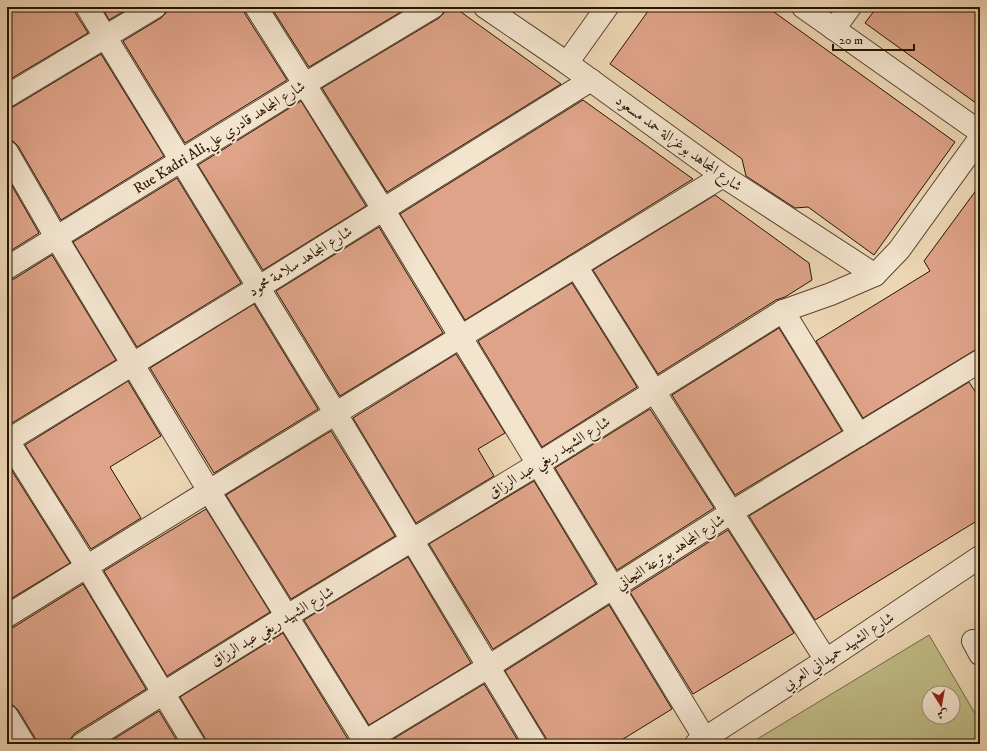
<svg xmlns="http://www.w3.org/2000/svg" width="987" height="751" font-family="'IM FELL DW Pica',Amiri,serif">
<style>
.green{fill:#c0bc87;stroke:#746844;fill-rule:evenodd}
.building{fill:#dea388;stroke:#271401}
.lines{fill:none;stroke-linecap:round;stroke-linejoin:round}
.minor-casing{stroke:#58442e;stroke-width:24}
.minor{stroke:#f3e4ce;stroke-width:22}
.labels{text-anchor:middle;stroke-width:4;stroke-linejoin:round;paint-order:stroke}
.street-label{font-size:15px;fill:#271401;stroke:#f3e4ce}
</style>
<rect width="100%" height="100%" fill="#edd6b4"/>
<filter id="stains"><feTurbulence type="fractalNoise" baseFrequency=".005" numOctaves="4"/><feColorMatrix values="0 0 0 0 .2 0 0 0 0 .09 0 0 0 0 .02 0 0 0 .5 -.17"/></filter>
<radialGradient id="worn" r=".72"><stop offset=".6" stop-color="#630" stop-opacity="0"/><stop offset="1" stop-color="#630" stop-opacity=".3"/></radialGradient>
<path class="green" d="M929,635L980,722V744H749ZM929,693H953V717H929Z"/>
<g class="building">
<path d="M16,7H75L76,14L88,33L7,81V13Z"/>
<path d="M102,7H131L109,20Z"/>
<path d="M167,7H244L245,14L287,80L185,143L123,41L161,18L166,13Z"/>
<path d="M271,7H409L309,67Z"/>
<path d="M445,7H454L561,84L387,192L322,88L439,18L444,13Z"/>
<path d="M651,7H767L955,142L874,255L808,207L795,208L746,176L742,159L610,64Z"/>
<path d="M877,7H980V106L865,23Z"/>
<path d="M101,54L164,156L61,220L18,146L13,141L7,140V108L13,107Z"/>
<path d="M583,100L693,179L465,320L400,214Z"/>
<path d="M301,101L366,206L263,270L198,165Z"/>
<path d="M7,177L39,233L7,253Z"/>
<path d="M177,178L241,283L137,347L73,242Z"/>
<path d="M980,185V347L863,418L816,341L930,271L924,261Z"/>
<path d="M715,195L809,263L812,280L785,297L776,300L658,374L593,270Z"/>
<path d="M379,227L443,333L340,396L276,291Z"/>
<path d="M52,255L116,360L7,426V280L14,279Z"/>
<path d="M572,283L637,387L542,447L478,341Z"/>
<path d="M254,304L318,409L214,473L150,368Z"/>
<path d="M779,328L842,431L735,495L672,395Z"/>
<path d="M456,354L505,433L478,449L494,476L416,523L353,418Z"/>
<path d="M128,381L161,436L110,467L141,518L91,549L25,445Z"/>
<path d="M969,382L980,399V519L815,620L749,516Z"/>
<path d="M650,409L714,508L617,570L555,468Z"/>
<path d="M331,431L395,536L291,599L226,495Z"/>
<path d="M7,463L70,563L7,601Z"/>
<path d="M534,481L596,584L493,649L429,544Z"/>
<path d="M206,509L270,612L167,676L104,571Z"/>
<path d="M728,530L794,633L693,694L630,592Z"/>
<path d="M408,557L471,663L369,725L304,620Z"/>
<path d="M83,584L146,689L75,733L71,738L70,744H36L35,738L18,710L13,705L7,704V628L14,627Z"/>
<path d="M609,605L672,709L615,744H547L546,738L505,671Z"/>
<path d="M283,633L349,741V744H206L205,738L180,697Z"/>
<path d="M484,684L520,744H385Z"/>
<path d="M159,711L179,744H106Z"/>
</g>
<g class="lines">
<g class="minor-casing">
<g id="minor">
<path d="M87,7L336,414L535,744"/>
<path d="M256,7L383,209L705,739"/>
<path d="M485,7L567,63L723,176L875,275"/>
<path d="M803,7L980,132"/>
<path d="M834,29L850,7"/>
<path d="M567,63L607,7"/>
<path d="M7,96L155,7"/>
<path d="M7,152L56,237L209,491L365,742"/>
<path d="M576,266L654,391L826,660"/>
<path d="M7,268L305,84L433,7"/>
<path d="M783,311L859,435"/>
<path d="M7,439L87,567L194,744"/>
<path d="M7,441L259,287L591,80"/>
<path d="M7,616L209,491L723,176"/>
<path d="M973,641L980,654"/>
<path d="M7,716L24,744"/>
<path d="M82,744L287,616L538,464L783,311L831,294L875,275L899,250L980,138"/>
<path d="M361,744L488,667L732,512L980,361"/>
<path d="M696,744L826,660L980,557"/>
</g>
</g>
<use href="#minor" class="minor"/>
</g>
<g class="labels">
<g class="street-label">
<text transform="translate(219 137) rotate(-32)" y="5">Rue Kadri Ali,شارع المجاهد قادري علي</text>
<text transform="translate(679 143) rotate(36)" y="5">شارع المجاهد بوغزالة حمد مسعود</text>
<text transform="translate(300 261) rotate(-32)" y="5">شارع المجاهد سلامة محمود</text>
<text transform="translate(549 457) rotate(-32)" y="5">شارع الشهيد ريغي عبد الرزاق</text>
<text transform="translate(670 552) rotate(-33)" y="5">شارع المجاهد بوترعة التجاني</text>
<text transform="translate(272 626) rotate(-31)" y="5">شارع الشهيد ريغي عبد الرزاق</text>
<text transform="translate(838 651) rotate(-33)" y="5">شارع الشهيد حميداني العربي</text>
</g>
</g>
<rect width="987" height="751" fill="none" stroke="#edd6b4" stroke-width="24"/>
<rect x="8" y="8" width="971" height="735" fill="none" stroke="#271401" stroke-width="2"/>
<rect x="12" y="12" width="963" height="727" fill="none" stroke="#271401"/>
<g transform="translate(941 705) rotate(169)"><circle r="19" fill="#f3e4ce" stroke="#a1917c"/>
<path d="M0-3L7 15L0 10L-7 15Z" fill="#8f2418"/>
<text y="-6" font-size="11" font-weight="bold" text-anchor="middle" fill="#271401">ش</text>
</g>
<path d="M833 44v6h81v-6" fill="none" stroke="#271401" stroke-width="2"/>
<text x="839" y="44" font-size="12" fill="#271401" stroke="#f3e4ce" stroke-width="3" paint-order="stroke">20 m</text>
<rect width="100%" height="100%" filter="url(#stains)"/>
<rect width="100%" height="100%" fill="url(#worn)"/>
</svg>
